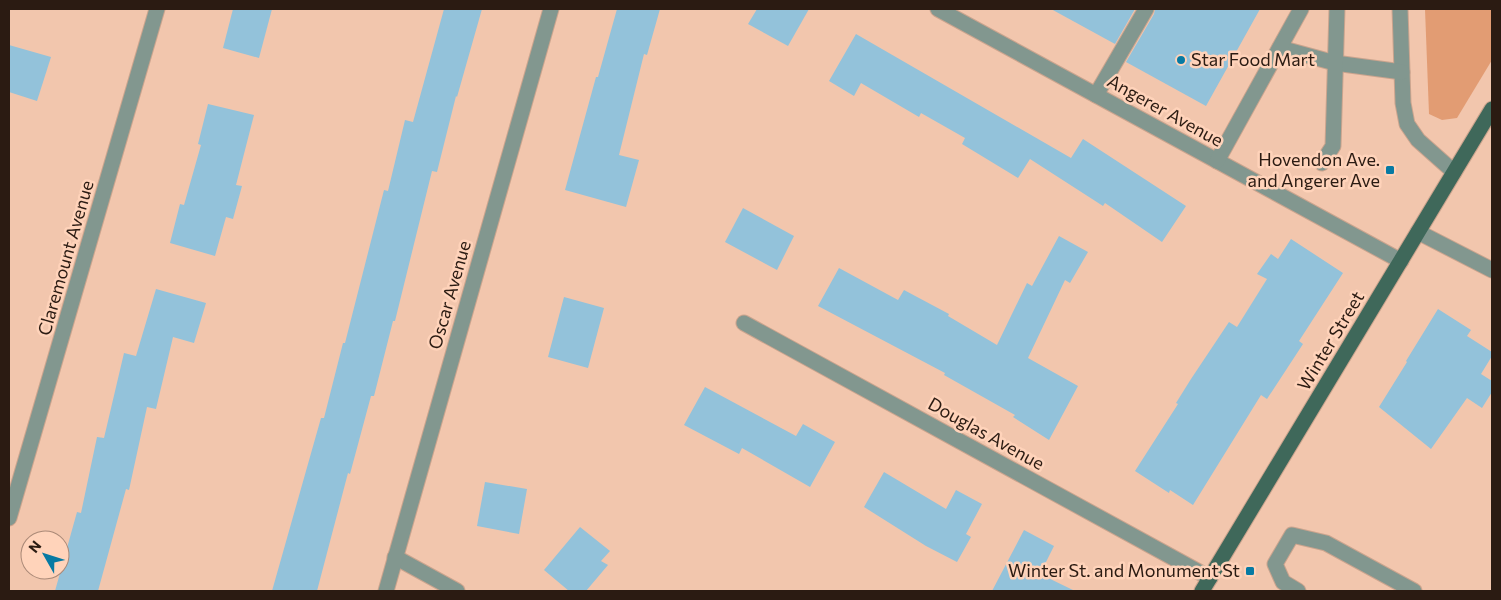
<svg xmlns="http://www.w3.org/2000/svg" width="1501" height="600" font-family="Commissioner,sans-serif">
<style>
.green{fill:#e29c73}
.building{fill:#93c2da}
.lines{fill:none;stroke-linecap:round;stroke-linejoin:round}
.minor-casing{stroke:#caa48e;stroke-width:17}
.major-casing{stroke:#caa48e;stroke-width:17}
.minor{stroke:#82978f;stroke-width:15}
.major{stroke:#3f685a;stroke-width:15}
.poi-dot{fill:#077aa3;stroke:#ffd3ba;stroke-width:2}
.labels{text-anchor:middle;stroke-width:5;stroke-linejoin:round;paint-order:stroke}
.poi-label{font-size:18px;fill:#2b1b12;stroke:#ffd3ba;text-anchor:end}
.street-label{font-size:18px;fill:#2b1b12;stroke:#ffd3ba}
</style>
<rect width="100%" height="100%" fill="#f2c6ad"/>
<path class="green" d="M1425,9H1492V60L1457,118L1442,120L1429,114Z"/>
<g class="building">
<path d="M233,9H272L259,58L223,48Z"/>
<path d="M444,9H482L457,97L456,96L437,172L432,171L395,321H393L374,396H371L350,474L348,473L317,591H272L321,418H324L343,343H345L384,190L388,191L405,120L413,122Z"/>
<path d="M617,9H660L647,55L644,54L619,155L639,160L626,207L565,190L596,77H598Z"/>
<path d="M757,9H809L788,46L748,24Z"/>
<path d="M1051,9H1135L1115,44Z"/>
<path d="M1155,9H1260L1206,106L1126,62L1154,14Z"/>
<path d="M856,34L1071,158L1083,139L1186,206L1162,242L1105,203L1103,206L1030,159L1018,178L962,144L965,138L921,113L919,117L861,83L854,96L829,81Z"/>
<path d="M9,45L51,57L37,101L9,92Z"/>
<path d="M208,104L254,115L236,185L242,186L233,219L226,217L215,256L170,243L180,204L184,205L201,145L198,144Z"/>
<path d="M743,208L794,236L777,270L725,242Z"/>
<path d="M1059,236L1088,252L1070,283L1065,280L1028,358L1078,386L1049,440L1013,417L1015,415L944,375L945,373L818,306L839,268L898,300L904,290L949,314L948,316L997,345L1027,283L1032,286Z"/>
<path d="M1291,239L1343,273L1299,341L1303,344L1267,399L1261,395L1193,505L1170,490L1169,493L1135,471L1178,404L1176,403L1191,379L1229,322L1237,327L1267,279L1257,274L1271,254L1278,259Z"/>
<path d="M156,289L206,303L194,343L173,337L156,409L147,407L129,490L126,489L98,591H55L77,512L81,513L97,437L104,438L124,353L136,356Z"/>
<path d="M564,297L604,308L588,368L548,357Z"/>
<path d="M1438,309L1471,330L1467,336L1492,352V356L1481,374L1492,381V392L1482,408L1467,398L1431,449L1379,407L1407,362L1406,361Z"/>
<path d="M705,387L796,436L803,424L835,442L810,487L742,448L739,454L684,425Z"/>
<path d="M884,472L946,509L956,490L982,504L966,534L971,537L957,562L926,546L864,507Z"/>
<path d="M485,482L527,489L519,534L477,526Z"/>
<path d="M580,527L610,551L601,561L608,565L586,591H569L544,570Z"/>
<path d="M1024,530L1054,546L1040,574L1075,591H992Z"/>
</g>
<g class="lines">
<g class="minor-casing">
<g id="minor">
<path d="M938,9L1401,261"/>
<path d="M1400,9L1403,103L1407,124L1418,140L1454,172"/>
<path d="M1280,48L1335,63L1402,72"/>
<path d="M1096,95L1146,9"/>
<path d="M1217,161L1301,9"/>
<path d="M1322,163L1333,146L1337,9"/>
<path d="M1418,232L1492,270"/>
<path d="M744,323L1210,578"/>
<path d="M9,518L157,9"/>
<path d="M395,557L457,591"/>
<path d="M386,591L551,9"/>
<path d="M1298,591L1283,582L1275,564L1292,535L1326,543L1414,591"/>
</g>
</g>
<g class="major-casing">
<path id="major" d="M1202,591L1492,109"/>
</g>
<use href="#minor" class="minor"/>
<use href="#major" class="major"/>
</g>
<g class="poi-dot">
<circle cx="1181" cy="60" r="5"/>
<rect x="1385" y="165" width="10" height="10" rx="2.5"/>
<rect x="1245" y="566" width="10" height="10" rx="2.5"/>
</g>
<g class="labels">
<g class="poi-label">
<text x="1191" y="66" text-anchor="start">Star Food Mart</text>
<text x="1380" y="166">Hovendon Ave.<tspan x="1380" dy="21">and Angerer Ave</tspan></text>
<text x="1240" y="577">Winter St. and Monument St</text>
</g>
<g class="street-label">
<text transform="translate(1165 111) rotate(29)" y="6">Angerer Avenue</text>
<text transform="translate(66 258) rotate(-74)" y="6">Claremount Avenue</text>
<text transform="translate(450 295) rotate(-74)" y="6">Oscar Avenue</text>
<text transform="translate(1331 341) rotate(-59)" y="6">Winter Street</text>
<text transform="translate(986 434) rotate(29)" y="6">Douglas Avenue</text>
</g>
</g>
<rect width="1501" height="600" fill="none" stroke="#2b1b12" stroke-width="20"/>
<g transform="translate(45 555) rotate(309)"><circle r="24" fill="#ffd3ba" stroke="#aa8977"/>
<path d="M0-4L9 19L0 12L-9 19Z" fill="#077aa3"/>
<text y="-8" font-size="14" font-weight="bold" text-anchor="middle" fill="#2b1b12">N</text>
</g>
</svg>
